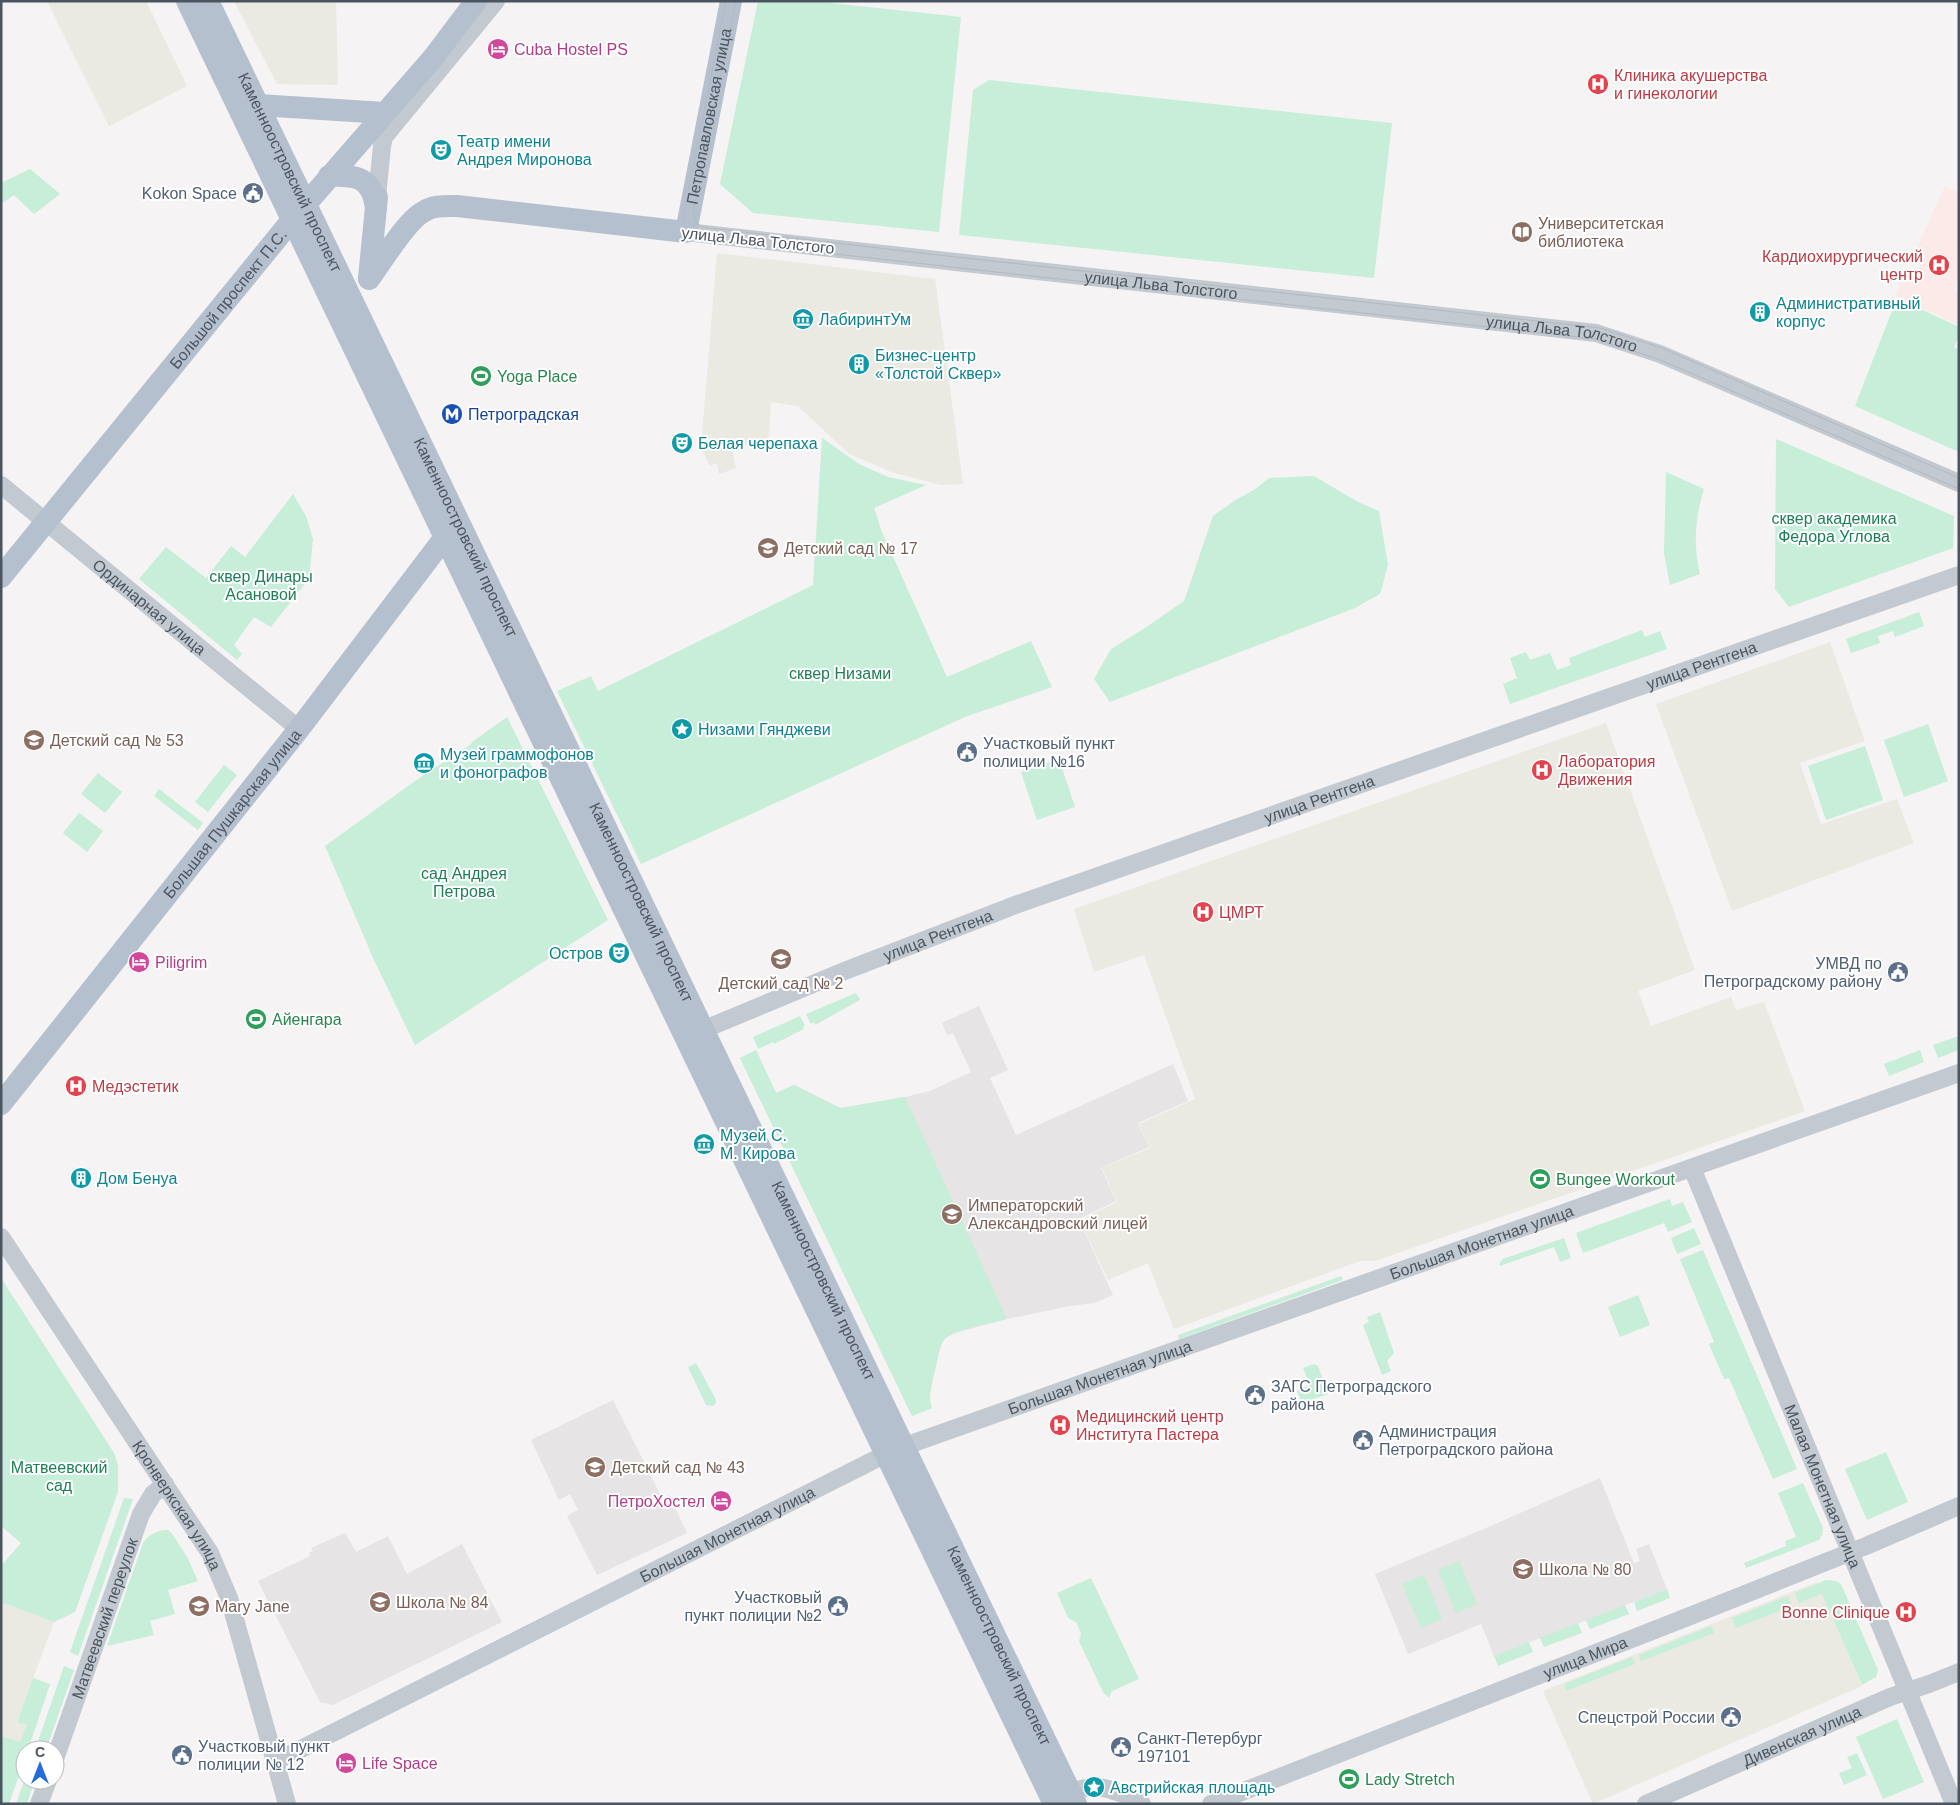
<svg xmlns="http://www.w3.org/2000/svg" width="1960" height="1805" font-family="Arial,sans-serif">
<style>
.commercial{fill:#eae9e2}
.education{fill:#e6e4e5}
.medical{fill:#fbeae7}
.green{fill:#c6eed8}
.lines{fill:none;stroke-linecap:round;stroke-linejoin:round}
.minor{stroke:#c2c9d1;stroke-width:18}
.major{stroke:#b5c0cf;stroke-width:22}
.tram{stroke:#b5b8bc;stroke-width:1}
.labels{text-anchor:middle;stroke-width:4;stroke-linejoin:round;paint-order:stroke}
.hotel-label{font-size:16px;fill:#b23c85;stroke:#fff;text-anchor:start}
.health-label{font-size:16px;fill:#be3a42;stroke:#fff;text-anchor:start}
.street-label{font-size:16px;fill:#4b5560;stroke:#fff}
.culture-label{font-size:16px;fill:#0d838f;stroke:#fff;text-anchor:start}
.service-label{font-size:16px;fill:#4e5e75;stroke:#fff;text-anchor:start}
.education-label{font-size:16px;fill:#785e54;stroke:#fff;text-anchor:start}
.leisure-label{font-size:16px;fill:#27864d;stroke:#fff;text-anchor:start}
.transit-label{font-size:16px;fill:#164399;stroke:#fff;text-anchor:start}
.park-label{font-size:16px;fill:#1d8054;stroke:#fff}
</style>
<rect width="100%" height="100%" fill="#f5f3f3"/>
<g class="commercial">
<path d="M47,1H146L187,86L109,126Z"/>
<path d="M234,1H336L338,85L277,84Z"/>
<path d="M717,253L935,279L963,484L941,485L894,473L849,454L798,406L771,402L768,448L733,444V456L736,468L719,474L717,463L710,466L701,448Z"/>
<path d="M1830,642L1865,741L1800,763L1821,824L1897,799L1914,843L1732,911L1656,704Z"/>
<path d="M1606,723L1695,970L1638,991L1651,1026L1731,997L1736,1010L1764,1002L1805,1111L1375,1261H1360L1174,1329L1148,1263L1108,1280L1080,1220L1117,1202L1102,1168L1150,1148L1139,1124L1195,1099L1144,955L1094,972L1074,909Z"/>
<path d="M1817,1582L1862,1686L1593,1804L1543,1691Z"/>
<path d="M1,1602L54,1622L17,1721L27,1725L20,1743L1,1736Z"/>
</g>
<g class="education">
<path d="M979,1006L1008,1070L990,1078L1016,1135L1173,1064L1188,1101L1138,1123L1149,1147L1101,1168L1116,1201L1079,1219L1113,1295L1095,1303L1070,1306L1007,1319L955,1333L945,1338L941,1345L933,1379L929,1400L932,1408L912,1416L740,1058L756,1050L776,1093L794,1085L841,1108L905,1097L930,1091L971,1072L953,1033L947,1035L942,1023Z"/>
<path d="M613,1400L662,1498L669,1495L687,1533L597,1575L567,1516L578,1510L570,1494L559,1500L531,1440Z"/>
<path d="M1600,1478L1634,1563L1640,1561L1636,1549L1649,1544L1667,1589L1494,1656L1481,1624L1408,1654L1375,1574L1479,1531Z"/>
<path d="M345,1533L356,1552L388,1536L407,1574L462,1544L502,1622L333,1705L320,1702L258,1581L310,1556L309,1553L313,1551L311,1548Z"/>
</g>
<path class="medical" d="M1945,186L1959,193V279L1954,290L1959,293V325L1895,296L1904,276L1913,280L1925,255L1916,250Z"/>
<g class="green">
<path d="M758,1H812L961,17L939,232L753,213L720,184Z"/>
<path d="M989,80L1392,123L1374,278L959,235L973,90Z"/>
<path d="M30,169L60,194L34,214L14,195L1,204V183Z"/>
<path d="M1897,298L1959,327V337L1954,347L1959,350V452L1855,406Z"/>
<path d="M822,438L859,464L888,477L926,485L874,508L882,532L947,677L1031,641L1052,687L965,717L641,864L557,691L591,676L598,691L813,585Z"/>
<path d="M1776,439L1954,516L1953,548L1789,607L1775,589Z"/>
<path d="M1666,472L1704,489C1695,518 1693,545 1700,574L1670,585L1664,553Z"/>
<path d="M1314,476L1358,502L1379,511L1388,565L1380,594L1355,608L1110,702L1094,679L1111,649L1145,628L1184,601L1213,516L1237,499L1254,490L1269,478Z"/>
<path d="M293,494L306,516L313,539L309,579L271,627L254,617L234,645L242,654L237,660L139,579L166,547L206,578L231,546L245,557Z"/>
<path d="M1919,612L1924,626L1895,637L1893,631L1878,636L1880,643L1851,653L1846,639Z"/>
<path d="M1642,630L1645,637L1660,631L1667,649L1510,704L1503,684L1517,678L1510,658L1526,652L1530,660L1550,653L1557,670L1571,665L1569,658Z"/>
<path d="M507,717L608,920L415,1045L374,960L325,846L415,781L470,745L472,742Z"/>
<path d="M1928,724L1948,781L1904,797L1884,740Z"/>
<path d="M1865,746L1883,800L1826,820L1808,766Z"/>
<path d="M1059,759L1075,807L1037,820L1021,772Z"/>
<path d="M224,765L237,775L208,812L195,802Z"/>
<path d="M98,773L122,792L105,813L81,794Z"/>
<path d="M159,789L203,823L198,830L154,796Z"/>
<path d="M79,813L103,831L87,852L63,833Z"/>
<path d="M856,993L860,1000L815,1025L814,1022L811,1024L806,1014Z"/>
<path d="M800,1016L805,1026L803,1027L804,1029L774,1044L773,1042L758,1049L753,1037Z"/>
<path d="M1959,1036V1050L1938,1058L1933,1045Z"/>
<path d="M756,1050L776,1093L794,1085L840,1108L905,1097L1007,1319C993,1323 953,1329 944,1340C938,1348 937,1363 934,1374C931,1385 928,1397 932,1408L912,1416L740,1058Z"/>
<path d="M1920,1050L1924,1062L1889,1076L1884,1064Z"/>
<path d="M1670,1199L1672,1206L1683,1202L1692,1222L1668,1232L1664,1223L1583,1253L1576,1233Z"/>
<path d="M1694,1228L1701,1244L1677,1254L1671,1238Z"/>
<path d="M1564,1238L1571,1258L1560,1262L1554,1247L1500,1266L1499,1264L1503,1259Z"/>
<path d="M1703,1250L1797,1469L1773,1479L1729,1378L1724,1379L1709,1344L1714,1342L1680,1259Z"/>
<path d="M1341,1276L1343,1280L1179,1339L1178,1335Z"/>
<path d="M1,1278L114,1453L118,1465V1492L75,1612L54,1622L1,1602V1566L21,1543L1,1526Z"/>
<path d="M1638,1295L1650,1325L1620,1337L1608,1307Z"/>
<path d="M1380,1312L1394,1353L1387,1361L1391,1371L1382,1375L1363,1325L1369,1322L1367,1317Z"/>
<path d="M696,1363L716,1400V1403L713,1406L706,1405L688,1367Z"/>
<path d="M1314,1364L1318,1366L1328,1394L1302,1403L1297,1391L1310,1385L1303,1368Z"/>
<path d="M1886,1452L1908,1502L1867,1520L1845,1469Z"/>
<path d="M1803,1483L1823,1528L1822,1535L1819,1540L1746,1568L1744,1563L1786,1546L1785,1541L1796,1537L1778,1493Z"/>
<path d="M124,1498L133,1499L78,1656L70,1652Z"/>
<path d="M163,1530H168L171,1532L187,1557L198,1581L168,1590L175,1614L150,1621L154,1635L107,1646L143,1543C148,1535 154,1533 163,1530Z"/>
<path d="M1459,1561L1477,1604L1456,1613L1438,1570Z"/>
<path d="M1424,1575L1442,1619L1421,1628L1402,1584Z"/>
<path d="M1091,1578L1139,1679L1112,1691L1109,1698L1103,1692L1079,1641L1081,1634L1077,1623L1068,1618L1057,1593Z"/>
<path d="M1826,1580L1836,1581L1841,1584L1878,1670L1876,1677L1862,1685L1822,1594L1799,1603L1795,1593Z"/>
<path d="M1667,1589L1670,1598L1637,1611L1634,1602Z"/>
<path d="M1788,1596L1792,1606L1736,1628L1732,1618Z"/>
<path d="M1625,1605L1629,1614L1590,1629L1586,1620Z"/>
<path d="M1578,1623L1582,1633L1544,1647L1540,1638Z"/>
<path d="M1711,1626L1714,1633L1641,1661L1639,1655Z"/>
<path d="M1529,1642L1533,1652L1498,1666L1494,1656Z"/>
<path d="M1632,1657L1635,1664L1566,1691L1564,1684Z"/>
<path d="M64,1666L74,1670L46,1750H35Z"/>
<path d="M33,1678L50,1684L28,1750H25V1758L9,1804H1V1736L20,1742L27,1725L17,1722Z"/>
<path d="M1897,1719L1924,1782L1883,1799L1856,1737Z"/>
<path d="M1857,1753L1867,1775L1844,1785L1839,1773L1852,1768L1847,1757Z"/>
<path d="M25,1778V1780H35L27,1804H16Z"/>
</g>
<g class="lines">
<g class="minor">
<path d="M377,197L382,146L384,137L496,1"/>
<path id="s1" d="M686,232L1596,333L1660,354L1959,483"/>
<path id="s2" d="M1,485L299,729"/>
<path id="s3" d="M693,1034L842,972L1018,904L1959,575"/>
<path id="s4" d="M1692,1168L1954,1804"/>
<path id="s5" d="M1,1237L210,1553L229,1598L287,1804"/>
<path id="s6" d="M55,1759L141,1514L153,1494L165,1484"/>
<path id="s7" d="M275,1761L291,1754L886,1454L905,1446L1959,1073"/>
<path d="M1060,1797C1096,1780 1103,1787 1139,1800L1142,1804"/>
<path d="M39,1804L48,1780"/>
<path id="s8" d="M1211,1804L1685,1618L1866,1546L1959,1506"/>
<path id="s9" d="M1646,1804L1890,1697L1929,1684L1959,1672"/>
</g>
<g class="major">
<path d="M187,1L1054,1804"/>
<path id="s10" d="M208,1L1076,1804"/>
<path d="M258,105L385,113"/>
<path d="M329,176C357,175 372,177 376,208"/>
<path d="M369,278L377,197"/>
<path id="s11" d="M369,279C381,263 407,220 423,212C433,205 446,206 457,206L686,232L731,1"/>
<path id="s12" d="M1,577L292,220L433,58L476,1"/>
<path id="s13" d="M1,1104L299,729L452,528"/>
</g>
<g class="tram">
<path d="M726,1L684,212C683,222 684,230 693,236L746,244L1595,339L1658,359L1959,489"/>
<path d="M736,1L693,212L697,223L701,227L947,256L1600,328L1662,348L1959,478"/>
</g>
</g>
<defs>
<g id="hotel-disc" transform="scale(1.125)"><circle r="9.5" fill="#d1479c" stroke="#fff"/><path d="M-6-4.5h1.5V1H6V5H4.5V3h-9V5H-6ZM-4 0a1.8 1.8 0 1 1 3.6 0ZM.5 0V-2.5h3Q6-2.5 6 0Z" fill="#fff"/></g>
<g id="hospital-disc" transform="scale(1.125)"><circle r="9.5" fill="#e0444e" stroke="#fff"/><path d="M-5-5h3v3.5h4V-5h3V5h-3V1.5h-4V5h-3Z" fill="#fff"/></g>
<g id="theatre-disc" transform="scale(1.125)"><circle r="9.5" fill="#0f9aa8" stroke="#fff"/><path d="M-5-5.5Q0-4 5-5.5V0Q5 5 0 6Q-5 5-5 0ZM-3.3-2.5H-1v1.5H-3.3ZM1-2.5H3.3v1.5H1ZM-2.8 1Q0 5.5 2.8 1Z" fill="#fff"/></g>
<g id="civic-disc" transform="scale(1.125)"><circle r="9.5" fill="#5c6f8a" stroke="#fff"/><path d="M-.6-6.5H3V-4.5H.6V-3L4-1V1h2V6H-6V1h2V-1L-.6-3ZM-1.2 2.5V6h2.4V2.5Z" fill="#fff"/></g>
<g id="library-disc" transform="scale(1.125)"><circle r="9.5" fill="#8d6e63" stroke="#fff"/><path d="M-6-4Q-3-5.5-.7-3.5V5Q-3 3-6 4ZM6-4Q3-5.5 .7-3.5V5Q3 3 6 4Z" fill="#fff"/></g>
<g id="building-disc" transform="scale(1.125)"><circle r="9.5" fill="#0f9aa8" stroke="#fff"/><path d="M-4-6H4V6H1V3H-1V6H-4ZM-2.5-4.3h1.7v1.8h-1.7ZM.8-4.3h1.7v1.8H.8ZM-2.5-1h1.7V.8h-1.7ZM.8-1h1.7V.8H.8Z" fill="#fff"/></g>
<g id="museum-disc" transform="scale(1.125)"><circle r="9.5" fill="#0f9aa8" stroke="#fff"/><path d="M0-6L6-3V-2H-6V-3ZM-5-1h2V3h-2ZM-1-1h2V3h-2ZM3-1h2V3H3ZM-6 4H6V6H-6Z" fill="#fff"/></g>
<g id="stadium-disc" transform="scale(1.125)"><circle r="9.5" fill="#2e9e5b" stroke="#fff"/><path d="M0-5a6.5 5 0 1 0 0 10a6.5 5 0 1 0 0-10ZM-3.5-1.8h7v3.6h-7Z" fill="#fff"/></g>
<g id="metro-disc" transform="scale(1.125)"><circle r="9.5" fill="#1a4fb4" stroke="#fff"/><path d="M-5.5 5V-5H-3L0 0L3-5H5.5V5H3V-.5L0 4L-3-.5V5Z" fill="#fff"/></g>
<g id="school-disc" transform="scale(1.125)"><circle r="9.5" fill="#8d6e63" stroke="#fff"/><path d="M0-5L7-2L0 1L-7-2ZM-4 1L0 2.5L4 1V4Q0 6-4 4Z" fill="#fff"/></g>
<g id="sight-disc" transform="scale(1.125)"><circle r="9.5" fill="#0f9aa8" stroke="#fff"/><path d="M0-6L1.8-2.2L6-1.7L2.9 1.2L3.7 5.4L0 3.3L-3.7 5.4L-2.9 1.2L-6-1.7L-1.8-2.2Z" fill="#fff"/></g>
<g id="university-disc" transform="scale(1.125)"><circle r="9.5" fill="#8d6e63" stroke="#fff"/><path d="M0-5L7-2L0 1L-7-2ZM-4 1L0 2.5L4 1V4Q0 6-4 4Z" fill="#fff"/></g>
</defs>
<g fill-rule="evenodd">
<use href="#hotel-disc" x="498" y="49"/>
<use href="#hospital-disc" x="1598" y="84"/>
<use href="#theatre-disc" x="441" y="150"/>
<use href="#civic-disc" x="253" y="193"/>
<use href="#library-disc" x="1522" y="232"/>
<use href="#hospital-disc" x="1939" y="265"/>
<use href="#building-disc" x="1760" y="312"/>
<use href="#museum-disc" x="803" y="319"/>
<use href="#building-disc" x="859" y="364"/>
<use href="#stadium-disc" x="481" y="376"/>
<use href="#metro-disc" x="452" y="414"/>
<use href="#theatre-disc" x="682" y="443"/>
<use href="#school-disc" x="768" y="548"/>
<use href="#sight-disc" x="682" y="729"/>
<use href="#school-disc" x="34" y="740"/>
<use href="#civic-disc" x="967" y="752"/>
<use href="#museum-disc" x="424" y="763"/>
<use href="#hospital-disc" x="1542" y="770"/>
<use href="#hospital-disc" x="1203" y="912"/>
<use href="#theatre-disc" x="619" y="953"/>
<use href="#school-disc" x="781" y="959"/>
<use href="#hotel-disc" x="139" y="962"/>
<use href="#civic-disc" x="1898" y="972"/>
<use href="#stadium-disc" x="256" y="1019"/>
<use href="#hospital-disc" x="76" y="1086"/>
<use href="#museum-disc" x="704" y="1144"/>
<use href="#building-disc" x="81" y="1178"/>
<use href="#stadium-disc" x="1540" y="1179"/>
<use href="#university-disc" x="952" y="1214"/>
<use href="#civic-disc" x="1255" y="1395"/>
<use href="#hospital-disc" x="1060" y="1425"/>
<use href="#civic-disc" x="1363" y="1440"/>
<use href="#school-disc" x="595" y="1467"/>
<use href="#hotel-disc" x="721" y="1501"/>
<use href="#school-disc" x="1523" y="1569"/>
<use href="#school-disc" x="380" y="1602"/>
<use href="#school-disc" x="199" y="1606"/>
<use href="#civic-disc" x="838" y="1606"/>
<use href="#hospital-disc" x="1906" y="1612"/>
<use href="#civic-disc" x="1731" y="1717"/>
<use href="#civic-disc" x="1121" y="1747"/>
<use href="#civic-disc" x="182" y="1755"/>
<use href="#hotel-disc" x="346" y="1763"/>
<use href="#stadium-disc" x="1349" y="1779"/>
<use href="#sight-disc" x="1094" y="1787"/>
</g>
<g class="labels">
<g class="hotel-label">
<text x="514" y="55">Cuba Hostel PS</text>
<text x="155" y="968">Piligrim</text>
<text x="705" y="1507" text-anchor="end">ПетроХостел</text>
<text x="362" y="1769">Life Space</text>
</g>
<g class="health-label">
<text x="1614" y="81">Клиника акушерства<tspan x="1614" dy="18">и гинекологии</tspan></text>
<text x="1923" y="262" text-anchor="end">Кардиохирургический<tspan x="1923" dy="18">центр</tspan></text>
<text x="1558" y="767">Лаборатория<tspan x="1558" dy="18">Движения</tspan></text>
<text x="1219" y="918">ЦМРТ</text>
<text x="92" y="1092">Медэстетик</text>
<text x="1076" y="1422">Медицинский центр<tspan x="1076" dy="18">Института Пастера</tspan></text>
<text x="1890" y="1618" text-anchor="end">Bonne Clinique</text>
</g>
<g class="street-label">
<text dy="6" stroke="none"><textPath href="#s11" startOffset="470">Петропавловская улица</textPath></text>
<text dy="6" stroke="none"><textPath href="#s10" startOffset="190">Каменноостровский проспект</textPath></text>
<text transform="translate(758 240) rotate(6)" y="6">улица Льва Толстого</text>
<text dy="6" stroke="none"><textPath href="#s1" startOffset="478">улица Льва Толстого</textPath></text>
<text dy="6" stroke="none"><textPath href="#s12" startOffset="359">Большой проспект П.С.</textPath></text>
<text dy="6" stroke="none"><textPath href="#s1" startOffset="882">улица Льва Толстого</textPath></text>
<text dy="6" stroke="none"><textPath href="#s10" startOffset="595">Каменноостровский проспект</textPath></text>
<text dy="6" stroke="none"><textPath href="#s2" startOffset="192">Ординарная улица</textPath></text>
<text dy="6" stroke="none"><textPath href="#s3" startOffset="1074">улица Рентгена</textPath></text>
<text dy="6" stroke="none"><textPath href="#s3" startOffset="669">улица Рентгена</textPath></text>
<text dy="6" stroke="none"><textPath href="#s13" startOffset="371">Большая Пушкарская улица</textPath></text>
<text dy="6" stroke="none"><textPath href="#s10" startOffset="1000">Каменноостровский проспект</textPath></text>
<text dy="6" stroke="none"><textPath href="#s3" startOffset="264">улица Рентгена</textPath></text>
<text dy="6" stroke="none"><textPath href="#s7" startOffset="1316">Большая Монетная улица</textPath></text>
<text dy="6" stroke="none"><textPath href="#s10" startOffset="1420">Каменноостровский проспект</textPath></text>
<text dy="6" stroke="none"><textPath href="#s7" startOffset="911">Большая Монетная улица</textPath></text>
<text dy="6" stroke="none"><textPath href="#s4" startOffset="344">Малая Монетная улица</textPath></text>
<text dy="6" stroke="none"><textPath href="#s5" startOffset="321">Кронверкская улица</textPath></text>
<text dy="6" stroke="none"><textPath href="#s7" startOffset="506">Большая Монетная улица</textPath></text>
<text dy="6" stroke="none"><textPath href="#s6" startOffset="149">Матвеевский переулок</textPath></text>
<text dy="6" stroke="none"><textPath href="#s10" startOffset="1825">Каменноостровский проспект</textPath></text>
<text dy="6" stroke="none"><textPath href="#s8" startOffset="402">улица Мира</textPath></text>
<text dy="6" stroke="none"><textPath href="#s9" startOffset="170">Дивенская улица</textPath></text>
</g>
<g class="culture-label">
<text x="457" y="147">Театр имени<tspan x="457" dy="18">Андрея Миронова</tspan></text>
<text x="1776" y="309">Административный<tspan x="1776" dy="18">корпус</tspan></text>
<text x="819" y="325">ЛабиринтУм</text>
<text x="875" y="361">Бизнес-центр<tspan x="875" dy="18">«Толстой Сквер»</tspan></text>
<text x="698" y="449">Белая черепаха</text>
<text x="698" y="735">Низами Гянджеви</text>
<text x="440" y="760">Музей граммофонов<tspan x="440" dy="18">и фонографов</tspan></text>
<text x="603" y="959" text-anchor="end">Остров</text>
<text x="720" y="1141">Музей С.<tspan x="720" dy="18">М. Кирова</tspan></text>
<text x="97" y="1184">Дом Бенуа</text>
<text x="1110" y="1793">Австрийская площадь</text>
</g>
<g class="service-label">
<text x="237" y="199" text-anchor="end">Kokon Space</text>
<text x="983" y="749">Участковый пункт<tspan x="983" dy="18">полиции №16</tspan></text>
<text x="1882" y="969" text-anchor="end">УМВД по<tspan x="1882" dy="18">Петроградскому району</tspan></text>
<text x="1271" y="1392">ЗАГС Петроградского<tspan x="1271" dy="18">района</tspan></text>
<text x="1379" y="1437">Администрация<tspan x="1379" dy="18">Петроградского района</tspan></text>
<text x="822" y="1603" text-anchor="end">Участковый<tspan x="822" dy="18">пункт полиции №2</tspan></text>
<text x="1715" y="1723" text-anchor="end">Спецстрой России</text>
<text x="1137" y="1744">Санкт-Петербург<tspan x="1137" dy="18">197101</tspan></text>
<text x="198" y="1752">Участковый пункт<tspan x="198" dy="18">полиции № 12</tspan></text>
</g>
<g class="education-label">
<text x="1538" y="229">Университетская<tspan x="1538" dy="18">библиотека</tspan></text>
<text x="784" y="554">Детский сад № 17</text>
<text x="50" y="746">Детский сад № 53</text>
<text x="781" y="989" text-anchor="middle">Детский сад № 2</text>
<text x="968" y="1211">Императорский<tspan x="968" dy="18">Александровский лицей</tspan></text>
<text x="611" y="1473">Детский сад № 43</text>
<text x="1539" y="1575">Школа № 80</text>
<text x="396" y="1608">Школа № 84</text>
<text x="215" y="1612">Mary Jane</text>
</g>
<g class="leisure-label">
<text x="497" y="382">Yoga Place</text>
<text x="272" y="1025">Айенгара</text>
<text x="1556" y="1185">Bungee Workout</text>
<text x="1365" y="1785">Lady Stretch</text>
</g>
<g class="transit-label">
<text x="468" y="420">Петроградская</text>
</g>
<g class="park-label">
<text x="1834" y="524">сквер академика<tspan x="1834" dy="18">Федора Углова</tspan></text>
<text x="261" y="582">сквер Динары<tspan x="261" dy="18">Асановой</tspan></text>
<text x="840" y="679">сквер Низами</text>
<text x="464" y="879">сад Андрея<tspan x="464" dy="18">Петрова</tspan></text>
<text x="59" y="1473">Матвеевский<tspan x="59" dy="18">сад</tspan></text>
</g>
</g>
<rect width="1960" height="1805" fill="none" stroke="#4b5560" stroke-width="5"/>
<g transform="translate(40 1765)"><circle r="24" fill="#ffffff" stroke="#b7bbbf"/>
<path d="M0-4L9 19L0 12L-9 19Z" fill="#266adc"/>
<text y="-8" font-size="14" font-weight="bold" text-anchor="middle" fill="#4b5560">С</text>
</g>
</svg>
